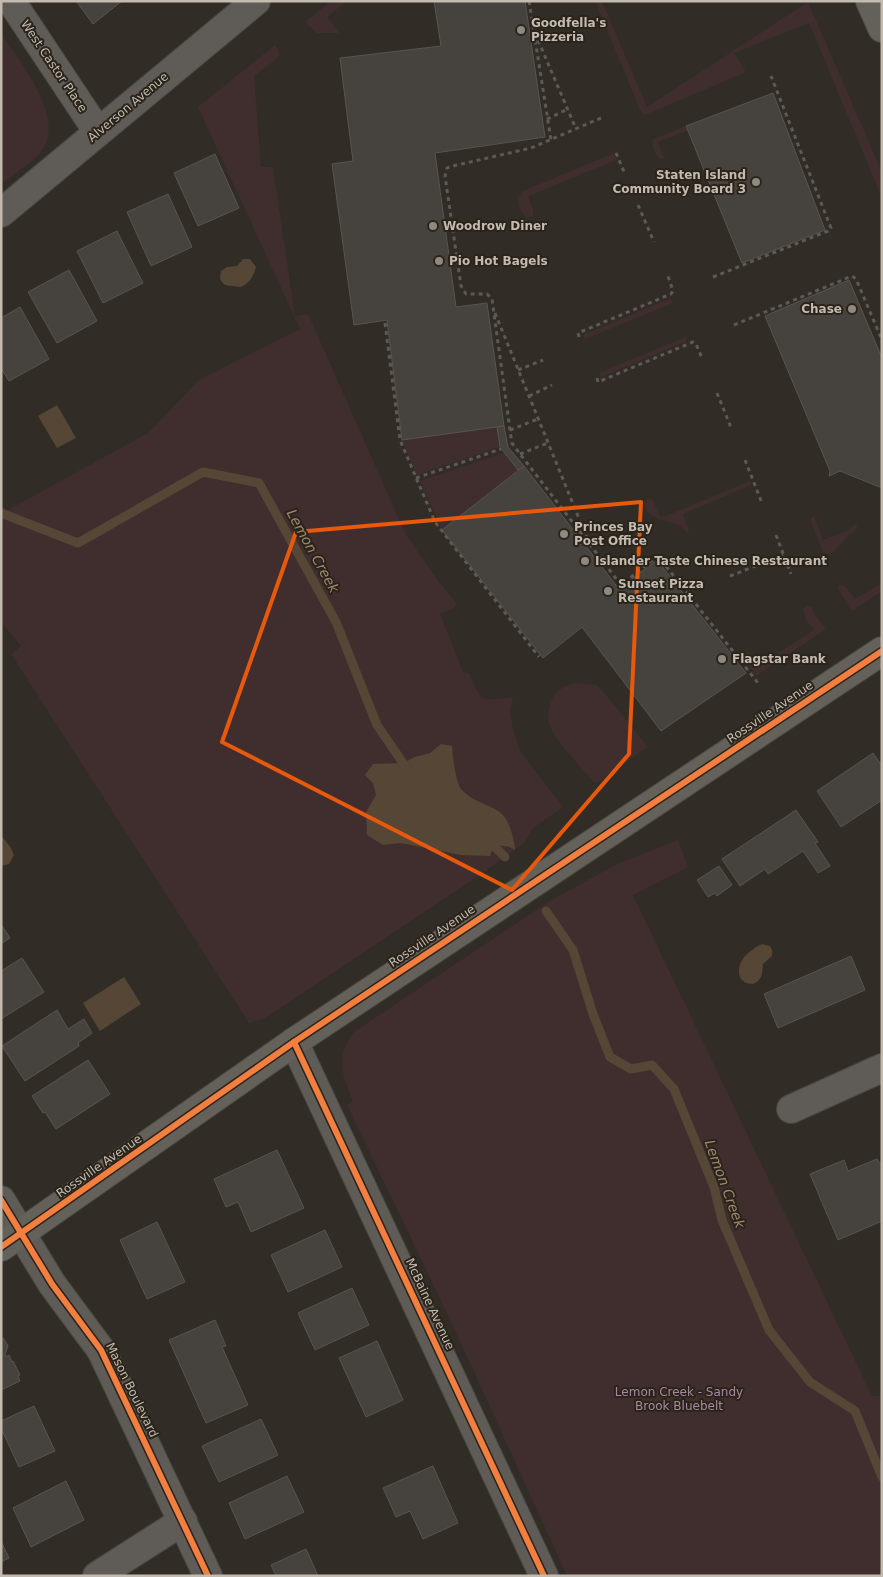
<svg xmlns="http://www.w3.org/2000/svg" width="883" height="1577" font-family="'DejaVu Sans',sans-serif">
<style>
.green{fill:#402e2f}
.water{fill:#554635}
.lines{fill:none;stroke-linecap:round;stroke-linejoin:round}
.stream{stroke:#554635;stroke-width:9}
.building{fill:#46423d;stroke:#59544e}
.street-casing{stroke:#4a4742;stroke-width:30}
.secondary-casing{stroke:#4e4944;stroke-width:30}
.path{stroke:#5e5956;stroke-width:3;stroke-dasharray:4 4;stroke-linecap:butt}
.street{stroke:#5f5b56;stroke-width:28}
.secondary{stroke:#64605a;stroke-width:28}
.cycleway-casing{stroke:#2b241b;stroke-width:9}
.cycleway{stroke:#f27e40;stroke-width:6}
.marked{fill:none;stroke:#e8590c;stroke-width:4;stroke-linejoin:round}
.poi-dot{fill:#908980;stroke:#2b241b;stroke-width:2}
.labels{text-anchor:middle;stroke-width:4;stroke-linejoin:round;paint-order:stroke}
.poi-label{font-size:12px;font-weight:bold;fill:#c3bbb0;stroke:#2b241b;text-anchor:start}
.street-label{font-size:12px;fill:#c3bbb0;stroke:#2b241b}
.park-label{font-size:12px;fill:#a788a0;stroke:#2b241b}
.water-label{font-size:14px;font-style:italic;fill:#9f886c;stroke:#2b241b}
</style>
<rect width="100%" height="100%" fill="#312c26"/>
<g class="green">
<path d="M331,1H347L327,17L339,33H317L305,22Z"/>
<path d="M595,1H602L647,107L808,2L882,172V198L809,23L734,53L745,70L744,73L645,115L640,110Z"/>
<path d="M1,33C19,61 69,120 40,153C30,164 14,174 1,184Z"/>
<path d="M275,45L279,51V57L254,76L261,167H273L295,316L306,314L309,316L406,535L439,582L457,604L454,608L440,614L463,672L469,673C482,701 479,702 511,697L513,698L510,711L512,724L518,745L522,754L563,807L533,828L524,843L487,870L265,1018L249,1023L11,654L21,646L1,622V505L8,510L148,433L199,380L300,329L198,107Z"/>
<path d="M686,126L688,130L658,142L664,158L660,159C655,155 652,146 652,140Z"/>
<path d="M614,153L616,160L528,196L533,209V215L528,218C519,212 515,199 523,191Z"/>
<path d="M671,298L673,303L585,339L583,335Z"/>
<path d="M686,337L687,341L601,377L599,373Z"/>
<path d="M497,427L500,447L417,475L402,440Z"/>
<path d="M504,453L518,470L442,530L420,481Z"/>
<path d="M750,481L751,485L683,514L689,531L688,533C685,531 682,527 678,525C668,520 640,519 646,499H652L661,518Z"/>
<path d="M813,517L815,519L823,540L849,530L855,524L857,525V527L832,553L826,554L822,550L811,521V518Z"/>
<path d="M882,583V591L852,611L838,589L840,584L845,586L855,599Z"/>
<path d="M807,606L812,607L816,616L826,629L756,676L742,655L746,652L751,653L760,665L814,630L806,620L803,609Z"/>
<path d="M575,683L596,685L602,690L648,747L595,784C584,770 557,743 551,728C547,720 548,711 551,702C555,690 564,686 575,683Z"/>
<path d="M678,840L688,867L633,895L872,1396H882V1576H567L454,1328L347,1105L353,1102C342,1076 335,1056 354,1032L548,902L617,864Z"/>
</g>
<g class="water">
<path d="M243,259H250L256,267C254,276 248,285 240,287C231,285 223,288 220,278L221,271L227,267L237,266Z"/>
<path d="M57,405L76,438L57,448L38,416Z"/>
<path d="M441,744L452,746C453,757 455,780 461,789C471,801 486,803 498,811C509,817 514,838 515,850C506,843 492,844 490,856L461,855L401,843L383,845L367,835L366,812L376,795L373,783L365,775L373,764L403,763L415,757L430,753Z"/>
<path d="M1,835L11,848L14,855L9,864L1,866Z"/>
<path d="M762,944L770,946L772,950V956L763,964C762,973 763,980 753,984C735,984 736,965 746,955C750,951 757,946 762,944Z"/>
<path d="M124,977L141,1004L100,1031L83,1003Z"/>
</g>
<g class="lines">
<g class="stream">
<path d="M1,513L78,543L203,472L259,483L336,622L377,725L403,763L410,771"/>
<path d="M487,839L505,857"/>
<path d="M546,911L573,950L593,1014L610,1057L631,1069L652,1065L674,1089L714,1187L722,1220L769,1330L810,1382L855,1411L882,1477"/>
</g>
</g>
<g class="building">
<path d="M76,1H122L93,24Z"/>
<path d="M434,1H525L545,137L435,153L456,307L487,303L504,426L402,440L387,320L354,325L332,164L353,161L340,58L441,46Z"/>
<path d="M773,93L825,230L742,263L686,126Z"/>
<path d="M215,154L239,208L198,226L174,173Z"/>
<path d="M168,194L192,247L151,266L127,212Z"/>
<path d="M117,231L143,283L103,303L77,251Z"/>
<path d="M69,270L97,321L57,343L28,292Z"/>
<path d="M849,280L882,358V488L840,471L829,476L830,471L765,316Z"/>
<path d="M20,307L49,359L9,381L1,368V318Z"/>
<path d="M504,426L508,447L524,466L518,470L500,447L497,427Z"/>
<path d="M524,466L619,589L657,560L746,673L661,731L582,627L543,658L442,530Z"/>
<path d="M873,753L882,766V800L841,827L817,791Z"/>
<path d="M796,810L818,842L815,843L830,866L818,873L803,851L768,874L765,869L740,886L722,859Z"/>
<path d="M719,866L732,885L717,896L715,893L708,897L697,880Z"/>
<path d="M1,924L10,938L1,944Z"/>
<path d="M851,956L865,990L778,1028L764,994Z"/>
<path d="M22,958L44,992L1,1019V971Z"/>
<path d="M57,1010L68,1029L84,1019L92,1033L78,1043L79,1046L25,1081L2,1046Z"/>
<path d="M88,1060L110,1094L56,1129L45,1112L43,1113L32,1096Z"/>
<path d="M277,1150L304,1208L251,1232L238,1202L226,1207L214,1179Z"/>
<path d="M877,1159L880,1164H882V1221L838,1240L810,1174L844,1160L848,1171Z"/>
<path d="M157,1222L185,1282L147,1299L120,1240Z"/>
<path d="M325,1230L342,1267L288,1292L271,1255Z"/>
<path d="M352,1288L369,1325L315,1350L298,1313Z"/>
<path d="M215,1320L226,1346L222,1347L248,1405L206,1423L169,1340Z"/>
<path d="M1,1337L4,1339L8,1346L5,1354L6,1357L9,1355L12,1362L13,1361L20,1375L18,1376L20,1381L1,1390Z"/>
<path d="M377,1341L403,1400L366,1417L339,1358Z"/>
<path d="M34,1406L55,1451L19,1467L1,1428V1421Z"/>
<path d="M261,1419L278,1455L219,1482L202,1446Z"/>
<path d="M433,1466L458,1523L423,1539L410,1511L396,1517L383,1488Z"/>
<path d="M287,1476L304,1512L245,1539L229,1503Z"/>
<path d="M66,1481L84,1520L31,1547L13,1508Z"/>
<path d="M1,1541L9,1558L1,1562Z"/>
<path d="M306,1549L318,1576H276L271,1565Z"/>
</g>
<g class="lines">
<g class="street-casing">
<g id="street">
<path d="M11,1L98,132"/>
<path d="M1,213L256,1"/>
<path d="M294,1042L544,1576"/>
<path d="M791,1109L882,1068"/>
<path d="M1,1200L52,1284L101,1350L208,1576"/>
<path d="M97,1576L183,1521"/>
</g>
</g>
<g class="secondary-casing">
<g id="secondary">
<path d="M870,1L882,28"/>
<path d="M1,1247L294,1042L882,651"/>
</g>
</g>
<g class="path">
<path d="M529,1L551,140"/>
<path d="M535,33L576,129"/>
<path d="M601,118L531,148L453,166L447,168L445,176L461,286L466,294H487L492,299L510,430L512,443L520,454L621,585L658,556L758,683"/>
<path d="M547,119L568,109"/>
<path d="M616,153L625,174"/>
<path d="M638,205L654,242"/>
<path d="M713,277L828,231L831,228L771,76"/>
<path d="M495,313L587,538"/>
<path d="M385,323L400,440L435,522L539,657"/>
<path d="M734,325L852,276L856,279L882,340"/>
<path d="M579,337L578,333L671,294L673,291L667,273"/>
<path d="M518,370L543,360"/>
<path d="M597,378L598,382L693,342L696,344L702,358"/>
<path d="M717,393L732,430"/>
<path d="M529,396L552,385"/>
<path d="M510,430L538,419"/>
<path d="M520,454L548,443"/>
<path d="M745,460L762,503"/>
<path d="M416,478L501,449"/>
<path d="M776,535L791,574"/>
<path d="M730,576L783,555"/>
</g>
<use href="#street" class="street"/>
<use href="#secondary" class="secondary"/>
<g class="cycleway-casing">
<g id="cycleway">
<path d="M294,1042L544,1576"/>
<path d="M1,1200L52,1284L101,1350L208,1576"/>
<path d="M1,1247L294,1042L882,651"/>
</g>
</g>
<use href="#cycleway" class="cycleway"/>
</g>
<path class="marked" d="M641,502L629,754L512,890L222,742L296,532Z"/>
<g class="poi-dot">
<circle cx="521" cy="30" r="5"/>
<circle cx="756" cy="182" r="5"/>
<circle cx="433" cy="226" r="5"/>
<circle cx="439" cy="261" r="5"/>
<circle cx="852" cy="309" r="5"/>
<circle cx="564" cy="534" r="5"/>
<circle cx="585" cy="561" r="5"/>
<circle cx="608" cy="591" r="5"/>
<circle cx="722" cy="659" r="5"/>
</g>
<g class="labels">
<g class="poi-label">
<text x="531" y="27">Goodfella's<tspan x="531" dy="14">Pizzeria</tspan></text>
<text x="746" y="179" text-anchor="end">Staten Island<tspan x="746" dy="14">Community Board 3</tspan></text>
<text x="443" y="230">Woodrow Diner</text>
<text x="449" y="265">Pio Hot Bagels</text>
<text x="842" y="313" text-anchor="end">Chase</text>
<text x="574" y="531">Princes Bay<tspan x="574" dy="14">Post Office</tspan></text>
<text x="595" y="565">Islander Taste Chinese Restaurant</text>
<text x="618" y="588">Sunset Pizza<tspan x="618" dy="14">Restaurant</tspan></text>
<text x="732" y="663">Flagstar Bank</text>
</g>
<g class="street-label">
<text transform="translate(54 66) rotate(56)" y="4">West Castor Place</text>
<text transform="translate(128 107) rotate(-40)" y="4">Alverson Avenue</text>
<text transform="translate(770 712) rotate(-34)" y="4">Rossville Avenue</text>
<text transform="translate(432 936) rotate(-34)" y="4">Rossville Avenue</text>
<text transform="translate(99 1166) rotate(-35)" y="4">Rossville Avenue</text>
<text transform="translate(430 1304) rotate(65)" y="4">McBaine Avenue</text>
<text transform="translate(132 1390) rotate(64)" y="4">Mason Boulevard</text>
</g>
<g class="park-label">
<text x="679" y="1396">Lemon Creek - Sandy<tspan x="679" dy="14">Brook Bluebelt</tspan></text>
</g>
<g class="water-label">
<text transform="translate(313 551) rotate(61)" y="5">Lemon Creek</text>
<text transform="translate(725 1184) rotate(70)" y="5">Lemon Creek</text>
</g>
</g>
<rect width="883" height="1577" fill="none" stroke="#c3bbb0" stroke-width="5"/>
</svg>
